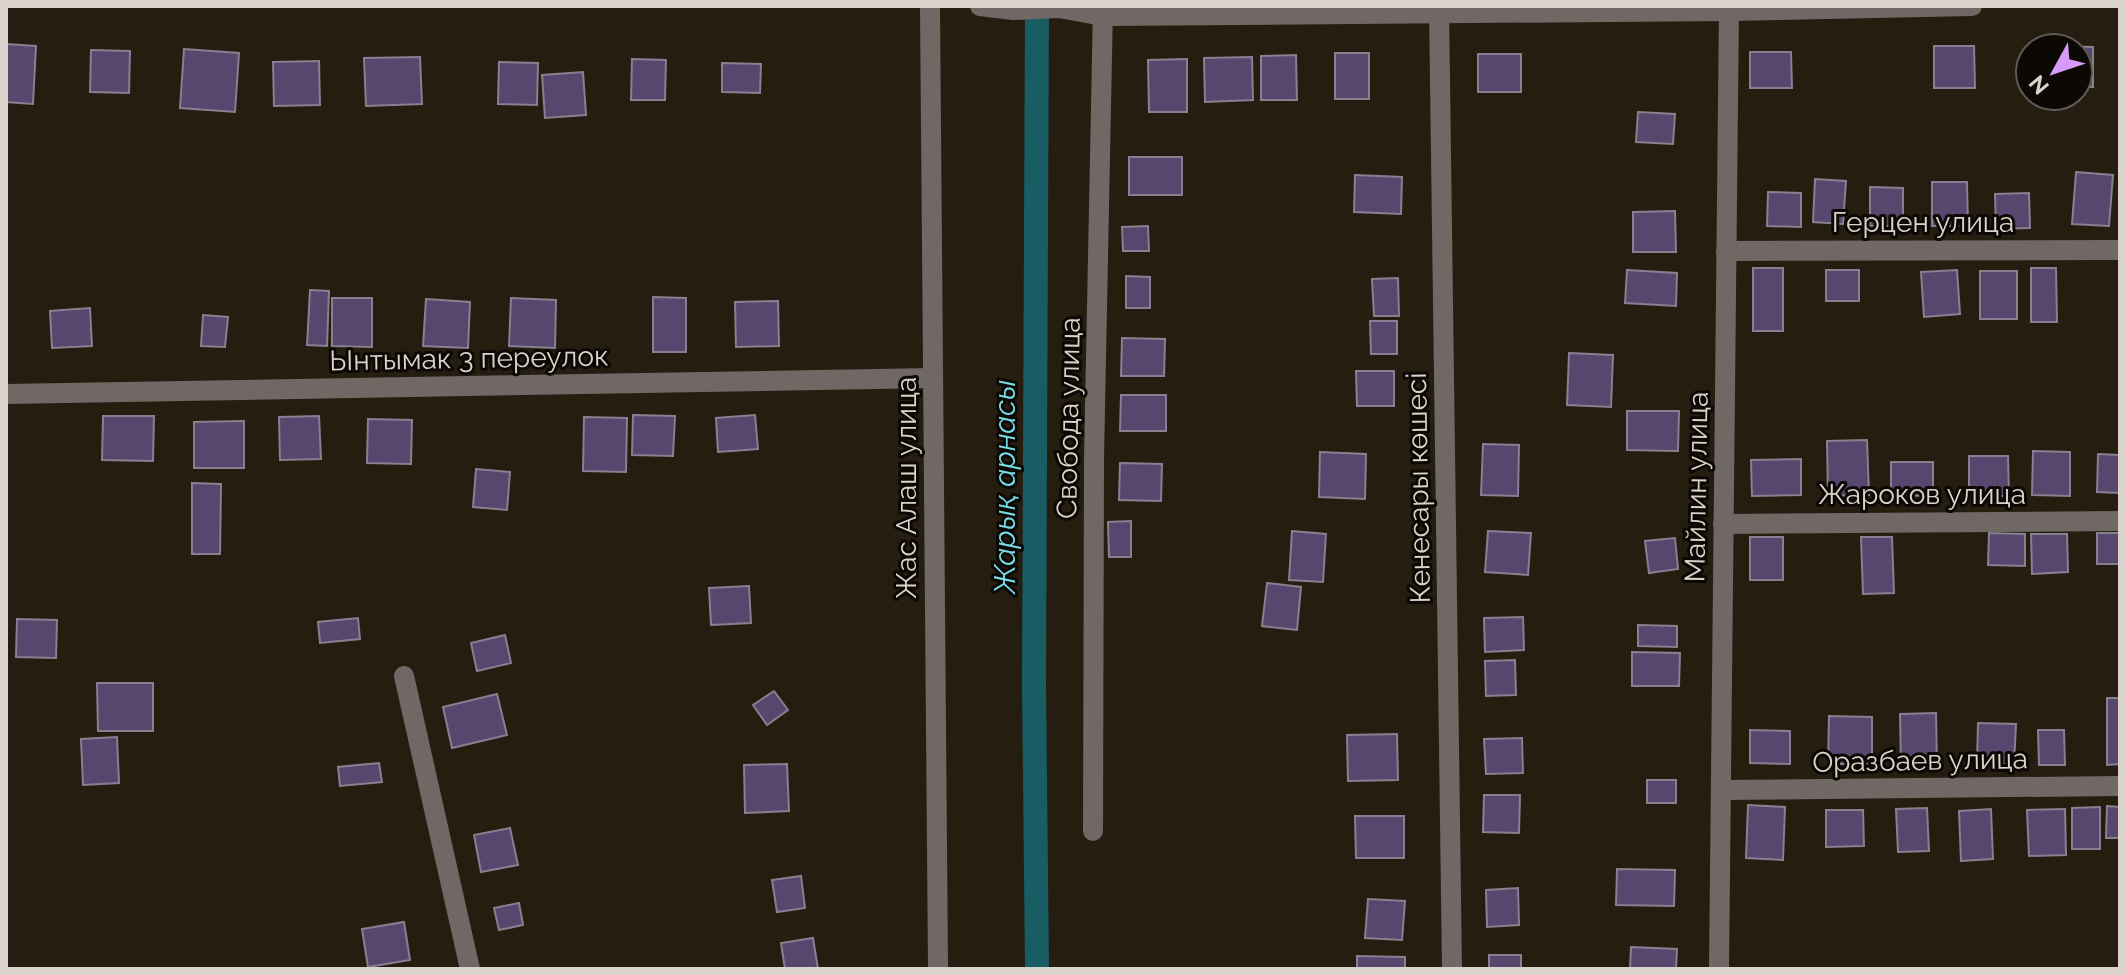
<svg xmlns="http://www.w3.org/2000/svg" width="2126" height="975" font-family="Raleway,sans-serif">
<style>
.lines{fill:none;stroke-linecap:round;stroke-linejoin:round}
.canal{stroke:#185c64;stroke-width:24}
.building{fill:#57466e;stroke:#868090;stroke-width:2}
.minor{stroke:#706864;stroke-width:20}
.labels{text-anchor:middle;stroke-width:6;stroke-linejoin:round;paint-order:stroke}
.street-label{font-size:28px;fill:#d9d3cb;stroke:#0c0804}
.water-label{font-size:30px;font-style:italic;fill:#77dde9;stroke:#0c0804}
</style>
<rect width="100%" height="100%" fill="#261d11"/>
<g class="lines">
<path class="canal" d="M1037,969L1034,684L1037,6"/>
</g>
<g class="building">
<path d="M6,44L36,46L33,104L6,102Z"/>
<path d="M1934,46H1974L1975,88H1934Z"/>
<path d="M2055,46L2093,47V87H2078V48H2055Z"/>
<path d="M184,49L239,53L235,112L180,108Z"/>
<path d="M91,50L130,51L129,93L90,92Z"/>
<path d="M1750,52H1791L1792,88H1750Z"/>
<rect x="1335" y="53" width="34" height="46"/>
<rect x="1478" y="54" width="43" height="38"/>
<path d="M1296,55L1297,100H1261V56Z"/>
<path d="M420,57L422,104L366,106L364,58Z"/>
<path d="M1252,57L1253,100L1205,102L1204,58Z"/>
<path d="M632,59L666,60L665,100H631Z"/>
<path d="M1187,59V112H1149L1148,60Z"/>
<path d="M319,61L320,105L274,106L273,62Z"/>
<path d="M499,62L538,63L537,105L498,104Z"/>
<path d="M722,63L761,64L760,93L722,92Z"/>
<path d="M583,72L586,115L545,118L542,75Z"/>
<path d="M1638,112L1675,114L1673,144L1636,142Z"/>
<rect x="1129" y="157" width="53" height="38"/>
<path d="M2076,172L2113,175L2109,226L2072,224Z"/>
<path d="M1355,175L1402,177L1401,214L1354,212Z"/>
<path d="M1815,179L1846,181L1843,224L1813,222Z"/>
<path d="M1932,182H1967L1968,226H1932Z"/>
<path d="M1870,187L1903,188V226H1870Z"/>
<path d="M1768,192L1801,193V227L1767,226Z"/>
<path d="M2029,193L2030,228L1996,229L1995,194Z"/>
<path d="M1675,211L1676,252H1633V212Z"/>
<path d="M1148,226L1149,251H1123L1122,227Z"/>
<rect x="1753" y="268" width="30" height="63"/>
<path d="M2031,268H2056L2057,322H2031Z"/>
<path d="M1627,270L1677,273L1676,306L1625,303Z"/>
<rect x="1826" y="270" width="33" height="31"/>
<path d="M1957,270L1960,314L1924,317L1921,272Z"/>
<rect x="1980" y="271" width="37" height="48"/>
<path d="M1126,276L1150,277V308H1126Z"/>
<path d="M1398,278L1399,316H1374L1372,279Z"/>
<path d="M310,290L329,291L327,346L307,345Z"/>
<path d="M653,297L686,298V352H653Z"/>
<path d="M332,298H372V347L332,346Z"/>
<path d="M511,298L556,300L555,348L509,346Z"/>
<path d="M426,299L470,302L468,348L423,346Z"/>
<path d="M778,301L779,346L736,347L735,302Z"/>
<path d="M90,308L92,346L52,348L50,311Z"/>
<path d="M203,315L228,317L225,347L201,346Z"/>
<path d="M1370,321H1397V354H1371Z"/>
<path d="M1122,338L1165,339L1164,376H1121Z"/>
<path d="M1569,353L1613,355L1611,407L1567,405Z"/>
<path d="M1356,371H1394V406H1357Z"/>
<path d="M1121,395H1166V431H1120Z"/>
<path d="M1627,411H1679L1678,451L1627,450Z"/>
<path d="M633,415L675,416L673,456L632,455Z"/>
<path d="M755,415L758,449L718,452L716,418Z"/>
<path d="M103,416H154L153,461L102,460Z"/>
<path d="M319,416L321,459L280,460L279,417Z"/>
<path d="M584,417L627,418L626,472L583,471Z"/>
<path d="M368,419L412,420L411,464L367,463Z"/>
<path d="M244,421V468H194V422Z"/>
<path d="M1867,440L1869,495L1828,496L1827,441Z"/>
<path d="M1483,444L1519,445L1518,496L1481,495Z"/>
<path d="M2033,451L2070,452V496L2032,495Z"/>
<path d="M1320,452L1366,454L1365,499L1319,497Z"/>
<path d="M2098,454L2120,455V493L2097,492Z"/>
<path d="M1969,456H2008L2009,496H1969Z"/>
<path d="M1801,459V495L1752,496L1751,460Z"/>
<path d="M1891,462H1933V496L1891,495Z"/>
<path d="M1120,463L1162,464L1161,501L1119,500Z"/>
<path d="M476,469L510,472L507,510L473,507Z"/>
<path d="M192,483L221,484L220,554H192Z"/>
<path d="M1131,521V557H1109L1108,522Z"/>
<path d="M1292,531L1326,534L1323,582L1289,580Z"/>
<path d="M1488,531L1531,533L1528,575L1485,572Z"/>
<path d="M1989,533L2025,534V566L1988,565Z"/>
<rect x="2097" y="533" width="23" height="31"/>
<path d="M2031,534H2067L2068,572L2032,574Z"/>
<rect x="1750" y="537" width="33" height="43"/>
<path d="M1861,537H1892L1894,593L1863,594Z"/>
<path d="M1675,538L1678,569L1649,573L1645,541Z"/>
<path d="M1267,583L1301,587L1297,630L1262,626Z"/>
<path d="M749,586L751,623L711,625L709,588Z"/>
<path d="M1523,617L1524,650L1485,652L1484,618Z"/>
<path d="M358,618L360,639L320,643L318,622Z"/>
<path d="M17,619L57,620L56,658L16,657Z"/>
<path d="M1638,625L1677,626V647L1638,646Z"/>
<path d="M505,635L511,663L477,671L471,643Z"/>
<path d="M1632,652L1680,653L1679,686H1632Z"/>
<path d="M1515,660L1516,695L1486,696L1485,661Z"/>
<path d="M97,683H153V731H98Z"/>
<path d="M774,691L788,710L767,725L753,705Z"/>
<path d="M497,694L507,735L452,748L443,707Z"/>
<path d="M2107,698H2120V764L2107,765Z"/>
<path d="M1936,713L1937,766H1901L1900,714Z"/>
<path d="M1829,716L1872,717V764H1828Z"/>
<path d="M1978,723L2016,724L2014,765L1977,763Z"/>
<path d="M1750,730L1790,731V764L1750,763Z"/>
<path d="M2038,730H2064L2065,765H2039Z"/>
<path d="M1397,734L1398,780L1348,781L1347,735Z"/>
<path d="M117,737L119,783L83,785L81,739Z"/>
<path d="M1522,738L1523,773L1486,774L1484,739Z"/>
<path d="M379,763L382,782L340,786L338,767Z"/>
<path d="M787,764L789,811L745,813L744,765Z"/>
<rect x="1647" y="780" width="29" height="23"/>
<path d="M1484,795H1520L1519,833L1483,832Z"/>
<path d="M1748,805L1785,807L1783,860L1746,858Z"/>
<path d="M2107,806L2120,807V838H2106Z"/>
<path d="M2100,807V849H2072V808Z"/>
<path d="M1927,808L1929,851L1898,852L1896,809Z"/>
<path d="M1991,809L1993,859L1961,861L1959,811Z"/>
<path d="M2065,809L2066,855L2029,856L2027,810Z"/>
<path d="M1826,810H1863L1864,846L1826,847Z"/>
<path d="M1355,816H1404V858H1356Z"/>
<path d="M510,828L518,865L481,872L474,835Z"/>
<path d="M1617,869L1675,870L1674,906L1616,905Z"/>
<path d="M801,876L805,908L777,912L772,880Z"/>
<path d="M1518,888L1519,925L1487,927L1486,890Z"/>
<path d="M1368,899L1405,901L1402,940L1365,938Z"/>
<path d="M519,903L523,925L499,930L494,908Z"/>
<path d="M404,922L410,960L368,967L362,929Z"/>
<path d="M813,938L818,969H785L781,943Z"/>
<path d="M1631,947L1677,949L1676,969H1630Z"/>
<rect x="1489" y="955" width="32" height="14"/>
<path d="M1357,956L1405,957V969H1357Z"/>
</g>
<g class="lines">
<g class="minor">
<path d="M930,6L938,969"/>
<path d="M980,6L1013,10L1059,8L1103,16L1729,11L1972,6"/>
<path d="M1439,6L1452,969"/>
<path d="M1726,251L2120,250"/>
<path d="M6,394L933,378"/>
<path d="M1723,524L2120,521"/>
<path d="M404,676L470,969"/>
<path d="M1721,790L2120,786"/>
<path d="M1093,831L1094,458L1103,6"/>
<path d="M1719,969L1729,6"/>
</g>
</g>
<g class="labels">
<g class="street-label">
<text x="1923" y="232">Герцен улица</text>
<text transform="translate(469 358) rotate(-1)" y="10">Ынтымак 3 переулок</text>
<text transform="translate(1068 418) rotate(-89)" y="10">Свобода улица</text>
<text transform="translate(1696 487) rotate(-89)" y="10">Майлин улица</text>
<text transform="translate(906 488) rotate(-90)" y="10">Жас Алаш улица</text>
<text transform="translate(1418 488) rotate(-91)" y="10">Кенесары көшесі</text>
<text x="1922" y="504">Жароков улица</text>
<text transform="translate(1920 760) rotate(-1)" y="10">Оразбаев улица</text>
</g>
<g class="water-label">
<text transform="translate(1005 487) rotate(-90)" y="10">Жарық арнасы</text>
</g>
</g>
<rect width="2126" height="975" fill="none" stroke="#d9d3cb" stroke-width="16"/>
<g transform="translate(2054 72) rotate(230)"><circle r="38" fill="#0c0804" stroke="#5e5954" stroke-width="2"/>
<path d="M0-6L14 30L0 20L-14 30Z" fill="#d69bfa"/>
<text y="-12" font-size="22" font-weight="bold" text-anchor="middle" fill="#d9d3cb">N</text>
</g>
</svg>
